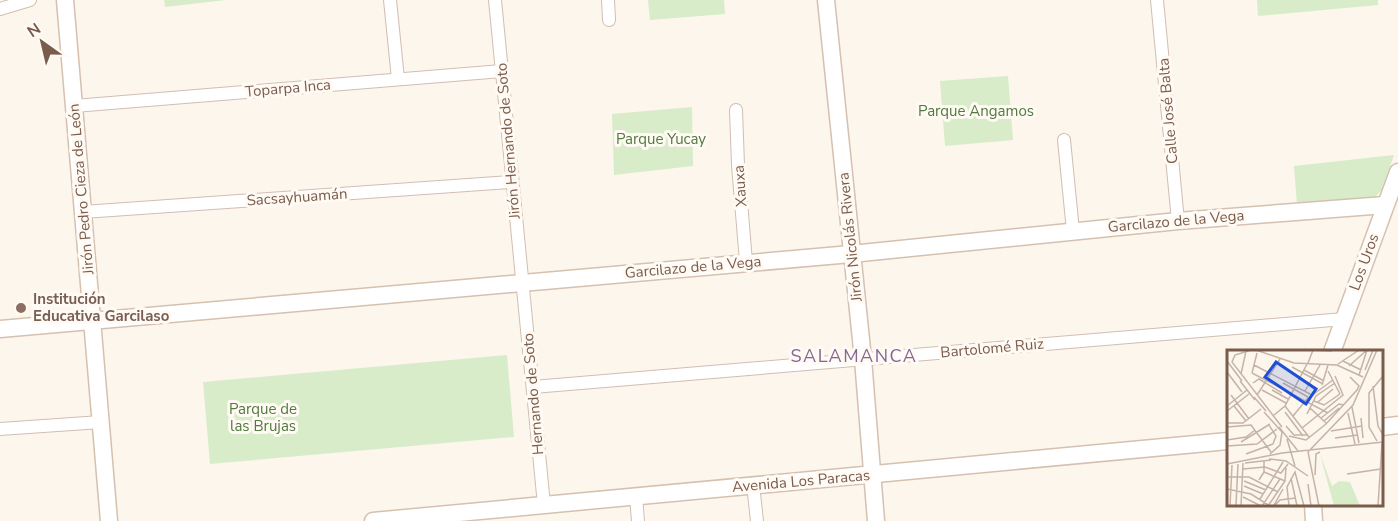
<svg xmlns="http://www.w3.org/2000/svg" width="1398" height="521" font-family="'Nunito Sans',sans-serif">
<style>
.green{fill:#d8ecc9}
.lines{fill:none;stroke-linecap:round;stroke-linejoin:round}
.street-casing{stroke:#d1beb0;stroke-width:14}
.secondary-casing{stroke:#d6c0b0;stroke-width:19}
.street{stroke:#fff;stroke-width:12}
.secondary{stroke:#fff;stroke-width:16}
.education-dot{fill:#8d6e63;stroke:#fffaf3;stroke-width:2}
.labels{text-anchor:middle;stroke-width:6;stroke-linejoin:round;paint-order:stroke}
.street-label{font-size:15px;fill:#7a5c4d;stroke:#fffaf3}
.park-label{font-size:15px;fill:#537a41;stroke:#fffaf3}
.education-label{font-size:15px;font-weight:bold;fill:#785e54;stroke:#fffaf3;text-anchor:start}
.quarter-label{font-size:18px;letter-spacing:1.5px;fill:#846695;stroke:#fffaf3}
.inset-road{fill:none;stroke:#c5b3a7;stroke-width:1.5}
.view{fill:#1d4ed8;fill-opacity:0.15;stroke:#1d4ed8;stroke-width:3}
.inset-edge{fill:none;stroke:#7a5c4d;stroke-width:3}
</style>
<rect width="100%" height="100%" fill="#fdf6ec"/>
<g class="green">
<path d="M164,0H226L165,7Z"/>
<path d="M648,0H724L725,14L650,20Z"/>
<path d="M1257,0H1378V5L1258,16Z"/>
<path d="M1008,76L1013,140L945,146L940,81Z"/>
<path d="M692,107L693,166L614,175L612,114Z"/>
<path d="M1394,155L1381,191L1375,197L1297,205L1294,166Z"/>
<path d="M507,355L514,437L210,464L203,382Z"/>
</g>
<g class="lines">
<g class="street-casing">
<g id="street">
<path d="M390,0L398,79"/>
<path d="M495,0L544,505"/>
<path d="M608,0L609,20"/>
<path d="M1157,0L1178,221"/>
<path d="M0,9L30,0"/>
<path d="M74,106L502,71"/>
<path d="M736,110L738,165L746,262"/>
<path d="M1064,140L1073,231"/>
<path d="M83,212L511,182"/>
<path d="M533,387L1344,319"/>
<path d="M0,429L101,422"/>
<path d="M753,485L757,521"/>
<path d="M636,496L638,521"/>
</g>
</g>
<g class="secondary-casing">
<g id="secondary">
<path d="M65,0L109,521"/>
<path d="M826,0L863,359L876,521"/>
<path d="M0,329L851,254L1178,221L1385,205"/>
<path d="M1332,352L1398,172"/>
<path d="M1382,427L1398,425"/>
<path d="M1313,504L1314,521"/>
<path d="M373,521L1228,441"/>
</g>
</g>
<use href="#street" class="street"/>
<use href="#secondary" class="secondary"/>
</g>
<circle class="education-dot" cx="21" cy="308" r="6"/>
<g class="labels">
<g class="street-label">
<text transform="translate(288 88) rotate(-5)" y="5">Toparpa Inca</text>
<text transform="translate(1168 111) rotate(-95)" y="5">Calle José Balta</text>
<text transform="translate(508 141) rotate(-95)" y="5">Jirón Hernando de Soto</text>
<text transform="translate(740 186) rotate(-94)" y="5">Xauxa</text>
<text transform="translate(81 189) rotate(-95)" y="5">Jirón Pedro Cieza de León</text>
<text transform="translate(297 197) rotate(-4)" y="5">Sacsayhuamán</text>
<text transform="translate(1176 221) rotate(-5)" y="5">Garcilazo de la Vega</text>
<text transform="translate(850 237) rotate(-96)" y="5">Jirón Nicolás Rivera</text>
<text transform="translate(1364 262) rotate(-70)" y="5">Los Uros</text>
<text transform="translate(693 267) rotate(-5)" y="5">Garcilazo de la Vega</text>
<text transform="translate(992 348) rotate(-5)" y="5">Bartolomé Ruiz</text>
<text transform="translate(533 394) rotate(-95)" y="5">Hernando de Soto</text>
<text transform="translate(801 481) rotate(-5)" y="5">Avenida Los Paracas</text>
</g>
<g class="park-label">
<text x="976" y="116">Parque Angamos</text>
<text x="661" y="144">Parque Yucay</text>
<text x="263" y="414">Parque de<tspan x="263" dy="17">las Brujas</tspan></text>
</g>
<g class="education-label">
<text x="33" y="304">Institución<tspan x="33" dy="17">Educativa Garcilaso</tspan></text>
</g>
<g class="quarter-label">
<text x="854" y="362">SALAMANCA</text>
</g>
</g>
<g transform="translate(1227 350)">
<rect width="156" height="156" fill="#fdf6ec"/>
<path d="M93,104L105,136L112,131L123,132L133,156H107Z" fill="#d8ecc9"/>
<path class="inset-road" d="M24,0L8,5L5,12L55,77M29,0L67,13L110,15L136,27M0,11L15,31M116,11L134,20M81,13L86,0L105,1M111,14L132,0M27,15L85,45M122,16L140,0M65,17L96,34M77,20L97,31M138,20L146,0M101,21L113,44M0,22L15,42M25,23L101,63M25,23L30,3M14,24L19,1M132,25L140,0M13,31L28,50M26,33L32,29L55,43M56,33L81,47M95,35L101,15M146,36L151,76L156,85M35,40L59,53M45,40L61,49M78,41L93,15M4,45L22,69M30,45L53,9M27,47L39,61M87,51L97,55L113,44M91,52L106,39M0,56L20,40M7,56L19,71M58,56L82,87M125,57L132,93M83,58L99,73M0,61L22,44M37,62L55,82M58,62L76,86M121,63L128,94M80,64L89,46L108,33M47,65L58,56L80,14M66,66L80,49L106,30M94,68L112,54L117,55M134,68L136,88M97,71L112,58M0,73H16L34,59M99,74L130,40L132,36L123,27M59,76L67,85H80M0,77L24,75L44,102M52,77L71,101M75,78L116,45L108,26M104,81L135,76M62,86L79,90L99,74M108,88L131,85M60,89L68,116M0,90L19,87L28,80M150,91L142,77V43L156,26M14,92L43,74M0,96L30,94L50,79M19,104L46,94L49,86L42,75M43,104L53,95L55,82M42,109L59,111L81,126M18,113L44,110M0,114L55,103L156,92M16,119L38,117L54,123L61,114M37,122L58,131M120,124L154,119M88,125L89,104L93,102M0,127H22L51,142M64,128L70,156M32,130L37,122V111M17,131L39,140M81,134L84,156M17,136L36,144M0,139L24,144L43,156M16,147L34,156M33,149L56,112M9,155L11,114M47,155L56,139M48,155L53,150L69,148M3,156L5,115M14,156L16,113M35,156L53,129M41,156L58,131L59,118M62,156L60,137L68,122L77,156M92,156L81,102L126,55L150,0M151,156L155,93"/>
<path class="view" d="M49,12L89,39L79,54L38,27Z"/>
<rect width="156" height="156" class="inset-edge"/>
</g>
<g transform="translate(42 42) rotate(326)" stroke="#fffaf3" stroke-width="4.5" paint-order="stroke">
<path d="M0-4.5L10 22L0 15L-10 22Z" fill="#7a5c4d"/>
<text y="-9" font-size="16" font-weight="bold" text-anchor="middle" fill="#7a5c4d">N</text>
</g>
</svg>
